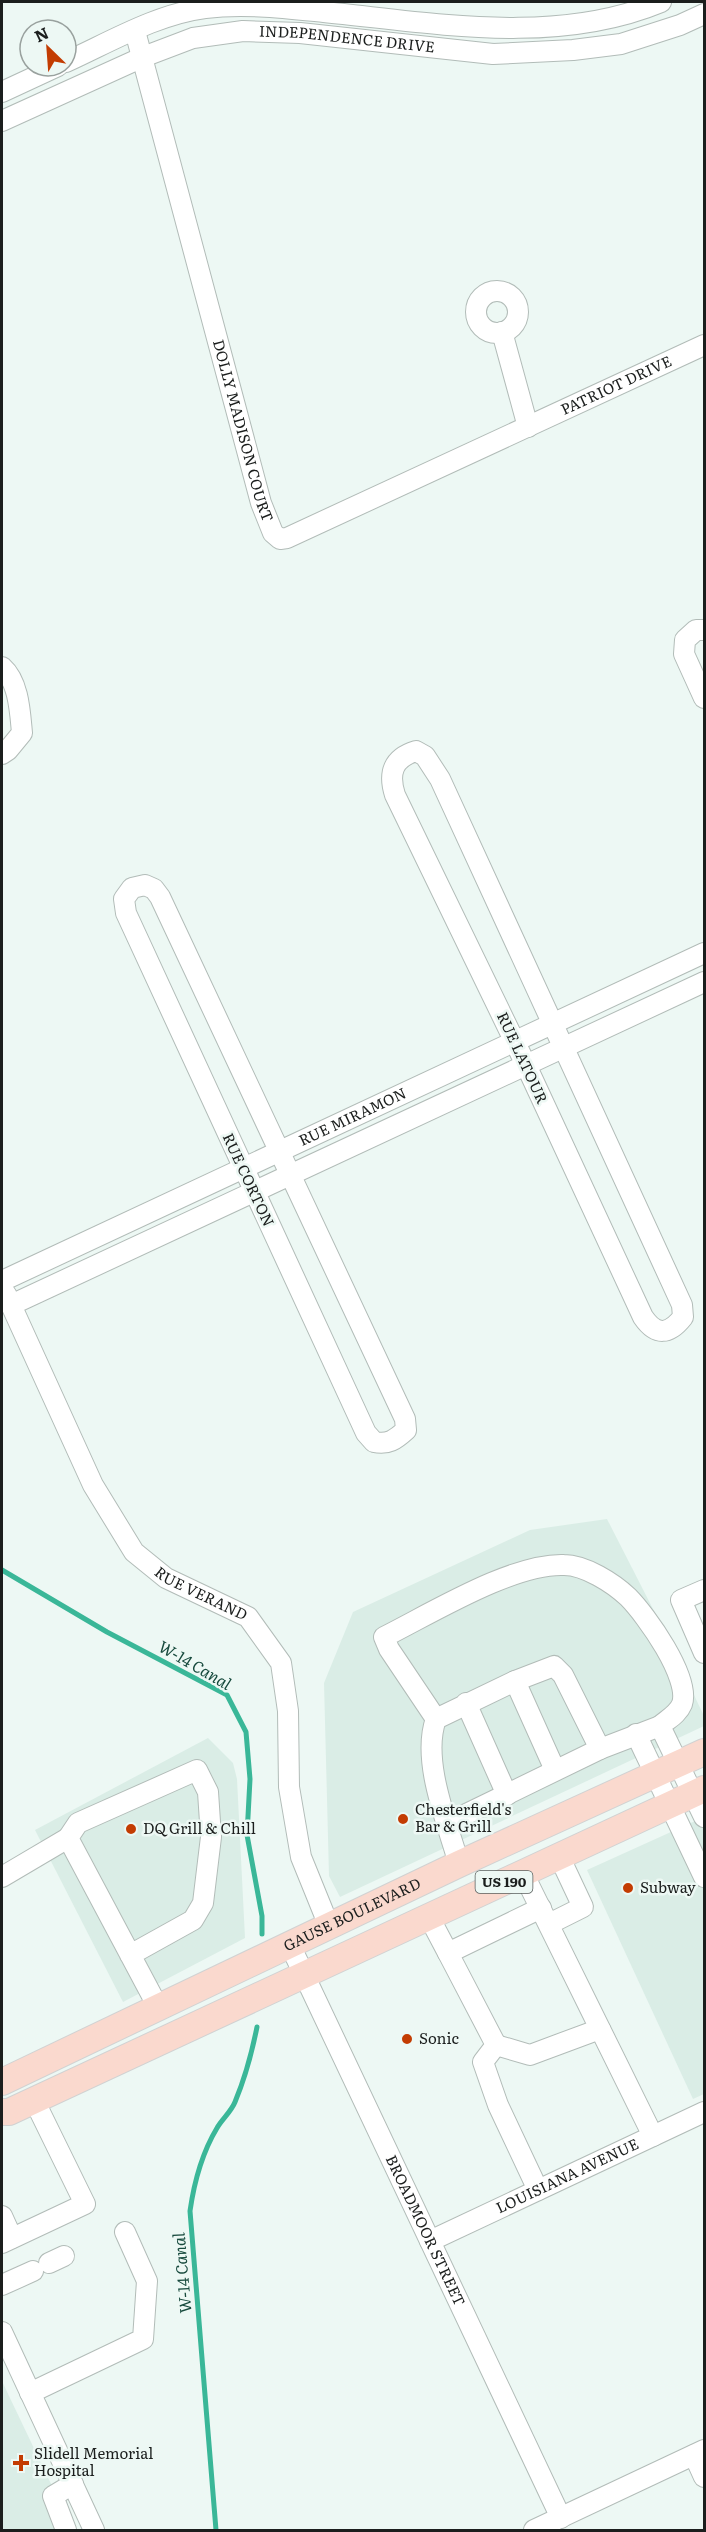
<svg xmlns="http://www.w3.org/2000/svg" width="706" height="2532" font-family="Literata,serif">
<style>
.built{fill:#daede6}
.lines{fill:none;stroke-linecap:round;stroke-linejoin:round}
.stream{stroke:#3ab798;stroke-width:5}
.minor-casing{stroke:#b2bcb8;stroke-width:22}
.major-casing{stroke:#d1d2d2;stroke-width:28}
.minor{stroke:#fff;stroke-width:20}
.major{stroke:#fad9ce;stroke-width:26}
.poi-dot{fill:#c33c02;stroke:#edf8f4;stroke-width:2}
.labels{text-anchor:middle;stroke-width:5;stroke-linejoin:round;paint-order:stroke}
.shield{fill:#edf8f4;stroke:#5a5f5e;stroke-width:1.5}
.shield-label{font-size:14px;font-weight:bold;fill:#1b1e1d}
.street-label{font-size:15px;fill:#1b1e1d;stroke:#edf8f4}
.poi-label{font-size:15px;fill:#1b1e1d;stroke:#edf8f4;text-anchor:start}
.water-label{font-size:16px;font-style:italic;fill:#174a3d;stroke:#edf8f4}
</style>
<rect width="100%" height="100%" fill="#edf8f4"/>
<g class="built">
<path d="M607,1519L653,1609L704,1716V1726L340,1897L329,1876L324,1683L353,1612L530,1530Z"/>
<path d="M208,1738L233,1763L237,1779L245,1938L123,2002L35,1830Z"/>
<path d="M704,1817V2094L693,2099L587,1870Z"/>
<path d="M2,2381L9,2396L73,2530H2Z"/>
</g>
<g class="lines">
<g class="stream">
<path d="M2,1570L107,1632L227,1695L246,1732L250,1779L247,1835L262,1916V1934"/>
<path d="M216,2530L190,2211C194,2183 202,2153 217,2128C222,2119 231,2112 235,2102C245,2078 252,2052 257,2027"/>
</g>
<g class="minor-casing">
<g id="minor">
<path id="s1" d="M135,31L261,503L273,533L280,539L287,538L704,345"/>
<path d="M66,62C110,42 157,14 205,8C244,3 285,8 324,12C434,23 555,46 661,2"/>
<path d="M2,92L58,66"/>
<path id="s2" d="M2,121L143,57L193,38L243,31L300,33L493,54L573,50L621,44L680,25L704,14"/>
<circle cx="497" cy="312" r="21"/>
<path d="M502,332L528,427"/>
<path d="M704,630H696L685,640L684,654L704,698"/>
<path d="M2,667C19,682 20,712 22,733L8,750L2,754"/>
<path d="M416,751L425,756L440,779L682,1305L683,1317C669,1335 656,1336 643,1317L526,1065L395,795C388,773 393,758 416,751Z"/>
<path d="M145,885L154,889L160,897L405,1419L406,1430C395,1440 388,1445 374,1442L366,1433L126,913L124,899L132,888Z"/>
<path id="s3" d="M2,1281L704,953"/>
<path id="s4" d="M6,1294L93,1485L134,1552L166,1578L248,1617L281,1663L288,1711L289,1787L301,1857L329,1926"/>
<path d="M11,1305L704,982"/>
<path d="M704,1590L681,1600L704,1653"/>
<path d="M515,1681L555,1770"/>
<path d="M466,1703L507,1795"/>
<path d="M436,1719L389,1649L384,1637C432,1613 513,1563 564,1565C585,1565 613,1583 628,1597C646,1615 691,1678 682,1704C678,1714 668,1719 660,1726L704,1817"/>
<path d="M636,1734L704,1877"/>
<path d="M448,1823L600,1749L660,1726"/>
<path d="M459,1864C447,1822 421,1760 436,1719L515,1681L554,1666L563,1675L600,1749"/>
<path d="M523,1873L653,2136"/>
<path d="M2,1877L68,1838"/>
<path d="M429,1917L448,1953L541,1908"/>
<path d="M549,1924L583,1907L559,1856"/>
<path id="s5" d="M290,1945L561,2518"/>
<path d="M448,1953L496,2045L483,2062L498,2105L538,2190"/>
<path d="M130,1955L193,1920L203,1903L211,1837L208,1792L197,1770L78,1823L68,1838L158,2007"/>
<path d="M496,2045L530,2055L600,2029"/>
<path d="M2,2216L12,2238"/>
<path id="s6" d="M430,2241L704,2112"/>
<path d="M2,2243L85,2204L34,2100"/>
<path d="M49,2263L64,2256"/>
<path d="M2,2285L33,2271"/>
<path d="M2,2332L94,2530"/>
<path d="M30,2393L143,2339L147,2281L125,2232"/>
<path d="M694,2455L704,2477"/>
<path d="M66,2530L53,2496L73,2484"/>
<path d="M534,2530L704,2450"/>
</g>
</g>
<g class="major-casing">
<g id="major">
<path id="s7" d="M2,2082L459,1864L704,1752"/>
<path d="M2,2112H9L704,1789"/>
</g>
</g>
<use href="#minor" class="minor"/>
<use href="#major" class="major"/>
</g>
<g class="poi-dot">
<circle cx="403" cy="1819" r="6"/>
<circle cx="131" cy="1829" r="6"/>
<circle cx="628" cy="1888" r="6"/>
<circle cx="407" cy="2039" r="6"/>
<path d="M18 2454h6v6h6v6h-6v6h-6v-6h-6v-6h6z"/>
</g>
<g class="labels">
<rect class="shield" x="475.5" y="1871" width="57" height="22" rx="4.5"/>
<g class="shield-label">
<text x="504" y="1887">US 190</text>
</g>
<g class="street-label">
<text dy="5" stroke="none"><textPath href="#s2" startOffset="363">INDEPENDENCE DRIVE</textPath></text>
<text dy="5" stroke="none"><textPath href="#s1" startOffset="900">PATRIOT DRIVE</textPath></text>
<text dy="5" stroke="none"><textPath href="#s1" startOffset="414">DOLLY MADISON COURT</textPath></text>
<text transform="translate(522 1058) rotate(65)" y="5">RUE LATOUR</text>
<text dy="5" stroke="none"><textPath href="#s3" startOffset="387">RUE MIRAMON</textPath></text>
<text transform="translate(248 1180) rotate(65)" y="5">RUE CORTON</text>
<text dy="5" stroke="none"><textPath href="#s4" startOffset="368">RUE VERAND</textPath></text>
<text dy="5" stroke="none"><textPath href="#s7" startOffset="388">GAUSE BOULEVARD</textPath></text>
<text dy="5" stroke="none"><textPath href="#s6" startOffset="152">LOUISIANA AVENUE</textPath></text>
<text dy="5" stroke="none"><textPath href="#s5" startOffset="316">BROADMOOR STREET</textPath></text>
</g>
<g class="poi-label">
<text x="415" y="1815">Chesterfield's<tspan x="415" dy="17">Bar &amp; Grill</tspan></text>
<text x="143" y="1834">DQ Grill &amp; Chill</text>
<text x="640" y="1893">Subway</text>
<text x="419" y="2044">Sonic</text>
<text x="34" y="2459">Slidell Memorial<tspan x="34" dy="17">Hospital</tspan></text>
</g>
<g class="water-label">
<text transform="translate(195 1665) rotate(30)" y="6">W-14 Canal</text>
<text transform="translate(182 2273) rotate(-95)" y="6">W-14 Canal</text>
</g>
</g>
<rect width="706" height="2532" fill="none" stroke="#1b1e1d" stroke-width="6"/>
<g transform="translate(48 48) rotate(335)"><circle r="28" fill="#edf8f4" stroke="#99a19e" stroke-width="1.5"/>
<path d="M0-4.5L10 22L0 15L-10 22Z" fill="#c33c02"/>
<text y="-9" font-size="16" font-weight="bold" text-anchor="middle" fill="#1b1e1d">N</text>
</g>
</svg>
